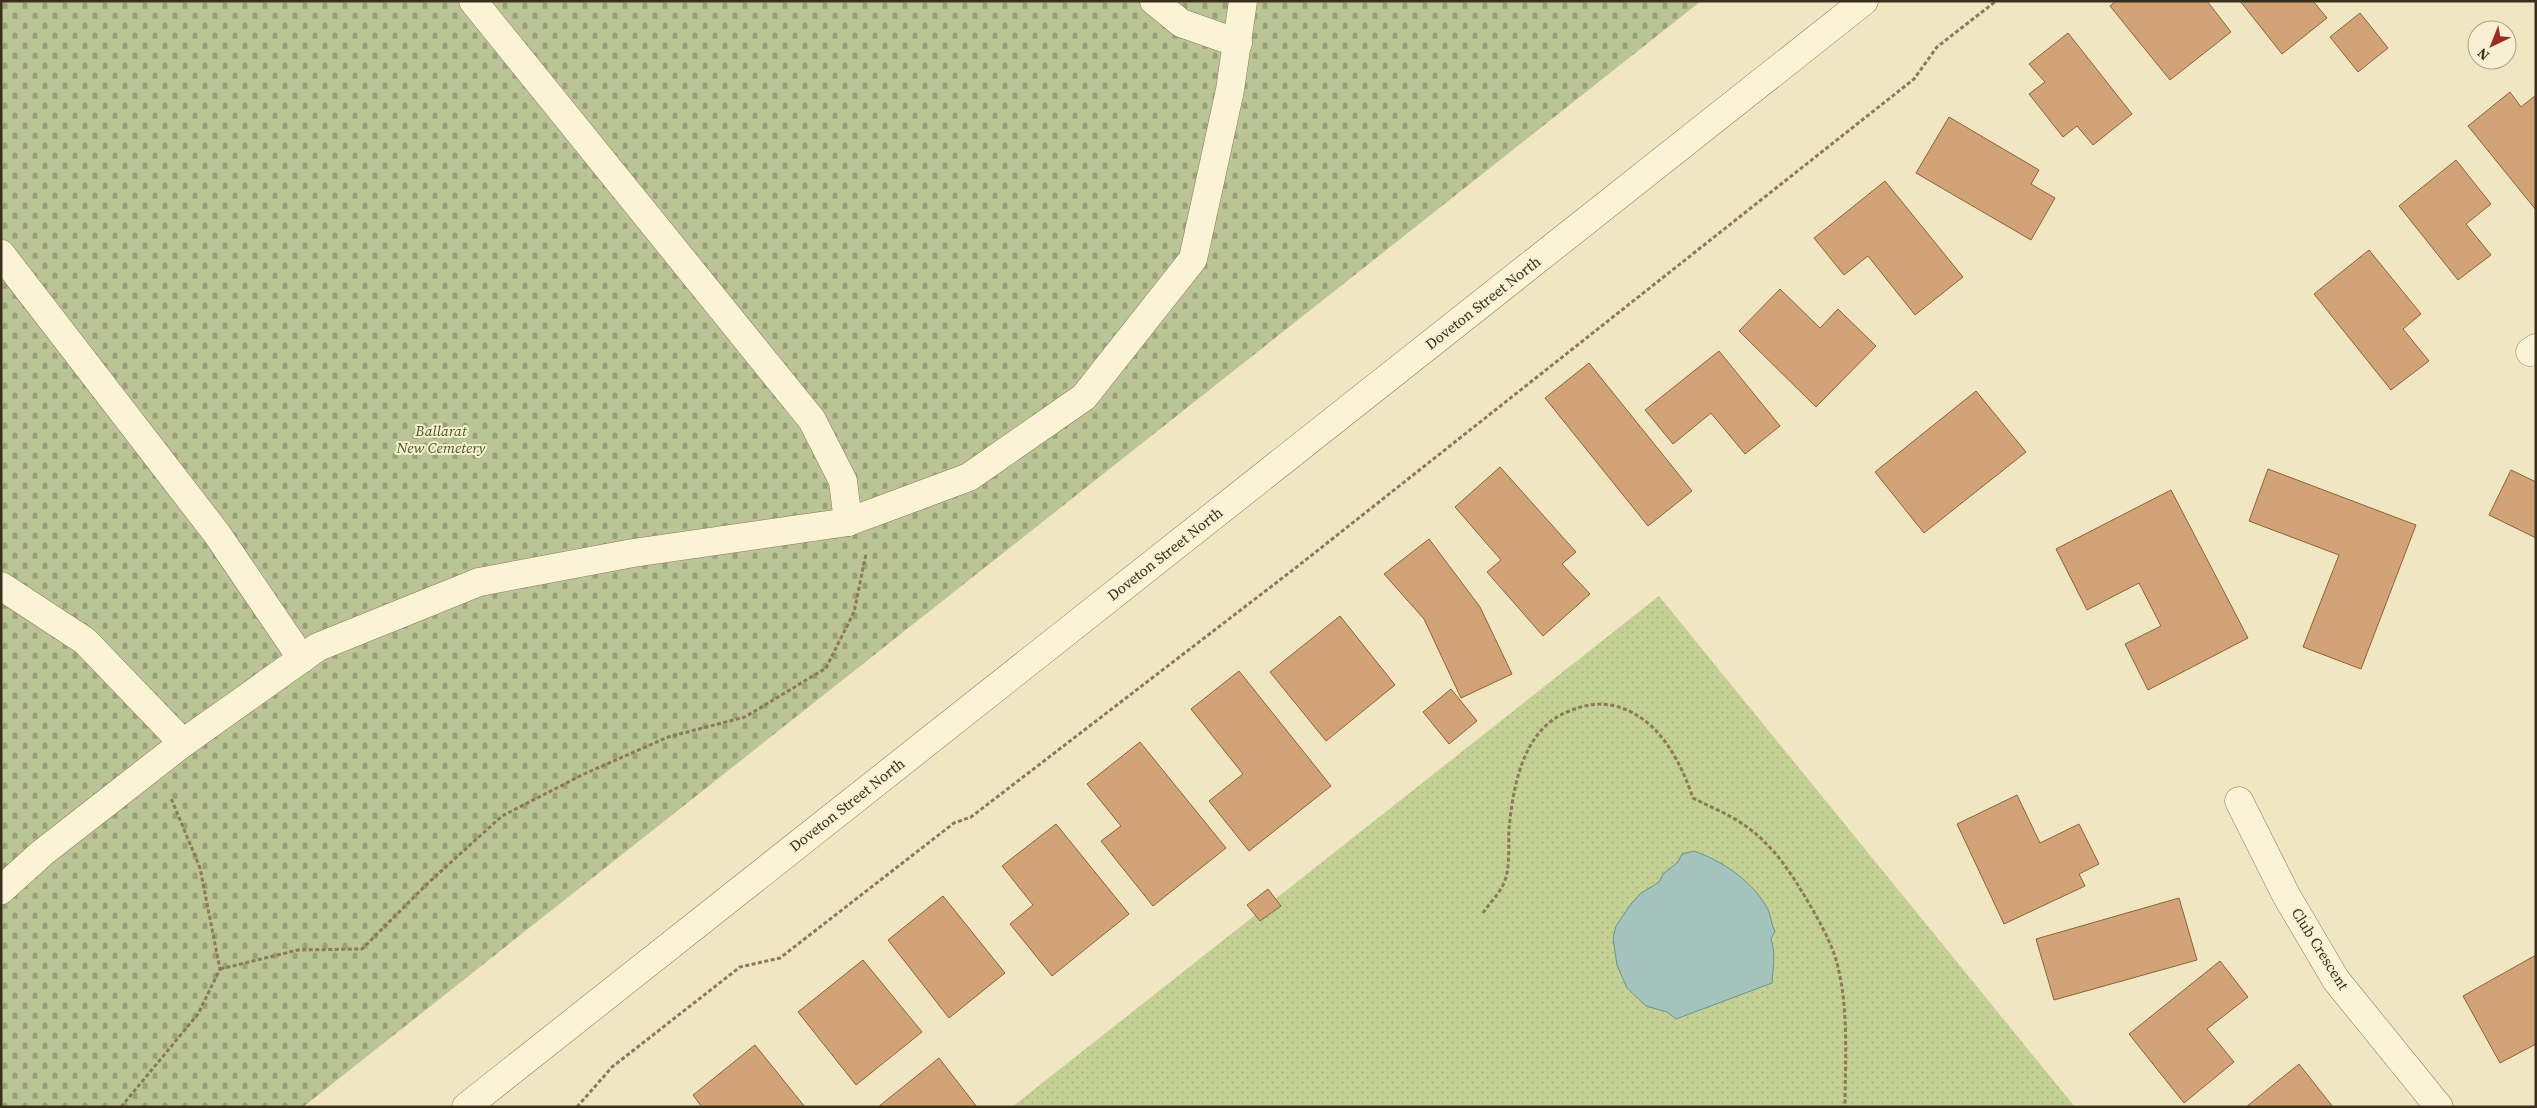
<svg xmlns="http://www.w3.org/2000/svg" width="2537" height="1108" font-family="'Source Serif 4',serif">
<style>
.grass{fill:url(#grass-dots)}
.cemetery{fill:url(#cemetery-stones)}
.water{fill:#a5c3bd;stroke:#6b938c}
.building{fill:#d2a376;stroke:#8d623c}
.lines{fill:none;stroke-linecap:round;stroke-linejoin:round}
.minor-casing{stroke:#8d7858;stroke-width:29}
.path{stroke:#8d7858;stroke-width:3;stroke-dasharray:4 2.5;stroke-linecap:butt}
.minor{stroke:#fbf3d6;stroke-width:28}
.labels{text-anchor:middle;stroke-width:4;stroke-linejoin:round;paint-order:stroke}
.street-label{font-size:15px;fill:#3b2e1d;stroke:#f8f0d3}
.park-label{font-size:15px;font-style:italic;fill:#475922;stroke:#f8f0d3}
</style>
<defs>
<pattern id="grass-dots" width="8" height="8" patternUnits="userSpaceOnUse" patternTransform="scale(1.25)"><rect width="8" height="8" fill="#c5d095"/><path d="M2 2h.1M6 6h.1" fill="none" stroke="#aab380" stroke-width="1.8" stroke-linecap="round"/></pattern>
<pattern id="cemetery-stones" width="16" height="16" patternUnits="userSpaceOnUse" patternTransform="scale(1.25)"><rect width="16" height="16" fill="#bbc495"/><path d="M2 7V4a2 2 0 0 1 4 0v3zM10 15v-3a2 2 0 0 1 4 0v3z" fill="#99a079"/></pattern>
</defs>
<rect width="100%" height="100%" fill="#f1e6c2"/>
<path class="grass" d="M1659,596L2075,1107H1012Z"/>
<path class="cemetery" d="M1,1H1701L303,1107H1Z"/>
<path class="water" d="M1694,851C1722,861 1751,880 1766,906C1772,915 1770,923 1775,931L1771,939C1776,954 1773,967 1772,983L1676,1019L1667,1012L1646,1006L1627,988L1617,965L1613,938L1616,926L1631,904L1640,894L1659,882L1663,874L1678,862L1682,854Z"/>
<g class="building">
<path d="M2116,1H2207L2231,32L2170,80L2110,6Z"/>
<path d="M2240,1H2313L2327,18L2282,54Z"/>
<path d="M2360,13L2388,48L2358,72L2330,37Z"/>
<path d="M2068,33L2132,114L2093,145L2077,126L2063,137L2029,94L2045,82L2029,64Z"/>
<path d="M2510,92L2521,107L2536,95V210L2468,126Z"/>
<path d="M1949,117L2039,170L2031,184L2055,198L2031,240L1916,173Z"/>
<path d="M2456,160L2491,204L2466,224L2491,255L2458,280L2399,206Z"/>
<path d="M1885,181L1963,277L1915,315L1868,256L1844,275L1814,238Z"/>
<path d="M2369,250L2421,314L2403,329L2429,361L2391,390L2314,294Z"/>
<path d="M1780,289L1820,328L1838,309L1876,346L1816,407L1739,331Z"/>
<path d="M1719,351L1780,426L1745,454L1711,413L1673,444L1645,410Z"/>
<path d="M1589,363L1692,491L1648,526L1545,398Z"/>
<path d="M1976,391L2026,452L1924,533L1875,472Z"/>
<path d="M1500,467L1576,552L1562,564L1590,594L1543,636L1487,572L1501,560L1455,507Z"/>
<path d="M2268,469L2416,525L2361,669L2303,647L2339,555L2249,521Z"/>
<path d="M2511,470L2536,482V538L2489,515Z"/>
<path d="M2171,490L2248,638L2148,690L2125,644L2161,626L2139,583L2087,610L2056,549Z"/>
<path d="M1429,539L1480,607L1512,674L1461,698L1424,619L1384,574Z"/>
<path d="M1340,616L1395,685L1326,741L1270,672Z"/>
<path d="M1239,671L1331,786L1249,851L1209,801L1243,774L1191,709Z"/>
<path d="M1451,689L1477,721L1449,744L1423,712Z"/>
<path d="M1140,742L1226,848L1153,906L1101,841L1121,826L1087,784Z"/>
<path d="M2017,795L2040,843L2079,824L2099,864L2079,874L2085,886L2004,924L1957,824Z"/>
<path d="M1056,824L1129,914L1052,976L1010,924L1033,905L1002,866Z"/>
<path d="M1268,889L1281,906L1260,921L1247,905Z"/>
<path d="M943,896L1005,973L949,1018L888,940Z"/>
<path d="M2179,898L2197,960L2054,1000L2036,939Z"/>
<path d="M2536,955V1044L2500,1063L2463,996Z"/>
<path d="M863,960L922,1032L856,1085L798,1012Z"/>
<path d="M2220,961L2248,997L2207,1029L2234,1062L2184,1103L2129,1034Z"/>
<path d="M755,1045L805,1107H702L693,1095Z"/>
<path d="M939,1058L977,1107H878Z"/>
<path d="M2299,1064L2333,1107H2246Z"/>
</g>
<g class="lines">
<g class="minor-casing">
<g id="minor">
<path d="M473,1L812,420L843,481L848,522"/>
<path d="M1154,1L1181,23L1238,43"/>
<path d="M1,254L217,534L302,659"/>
<path d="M2530,352L2536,348"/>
<path d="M1,586L85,641L183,743"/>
<path d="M2239,801L2286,895L2336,980L2439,1107"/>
<path d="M1,890L42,853L183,743L318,647L479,582L633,553L848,522L969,477L1084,397L1193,259L1230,90L1243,1"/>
<path d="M466,1107L1864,1"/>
</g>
</g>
<g class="path">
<path d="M1483,913C1489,904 1498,895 1503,885C1511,869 1508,846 1509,829C1513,786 1523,730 1567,712C1583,705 1598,702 1615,706C1658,717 1680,760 1693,798C1710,807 1729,814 1744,825C1768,841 1786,865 1801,890C1813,910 1825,930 1833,951C1850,997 1845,1058 1845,1107"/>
<path d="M220,969L298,950L362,949L428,883L502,816L584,774L668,737L745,717L826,668L854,612L866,554"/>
<path d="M121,1107L198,1014L220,969L200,868L171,798"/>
<path d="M577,1107L612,1067L740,967L780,958L954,823L971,817L1298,566L1914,79L1937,47L1996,1"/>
</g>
<use href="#minor" class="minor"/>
</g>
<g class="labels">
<g class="street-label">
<text transform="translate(1483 303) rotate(-38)" y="5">Doveton Street North</text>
<text transform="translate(1165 554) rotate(-38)" y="5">Doveton Street North</text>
<text transform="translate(847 805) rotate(-38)" y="5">Doveton Street North</text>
<text transform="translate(2320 949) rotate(58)" y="5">Club Crescent</text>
</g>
<g class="park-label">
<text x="441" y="436">Ballarat<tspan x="441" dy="17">New Cemetery</tspan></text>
</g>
</g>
<rect width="2537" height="1108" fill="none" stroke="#3b2e1d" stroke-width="5"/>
<g transform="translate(2492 45) rotate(223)"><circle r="24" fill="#f8f0d3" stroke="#aca28a"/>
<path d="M0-4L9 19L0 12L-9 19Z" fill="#a02c24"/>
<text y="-8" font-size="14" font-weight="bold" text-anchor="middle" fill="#3b2e1d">N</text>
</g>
</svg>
